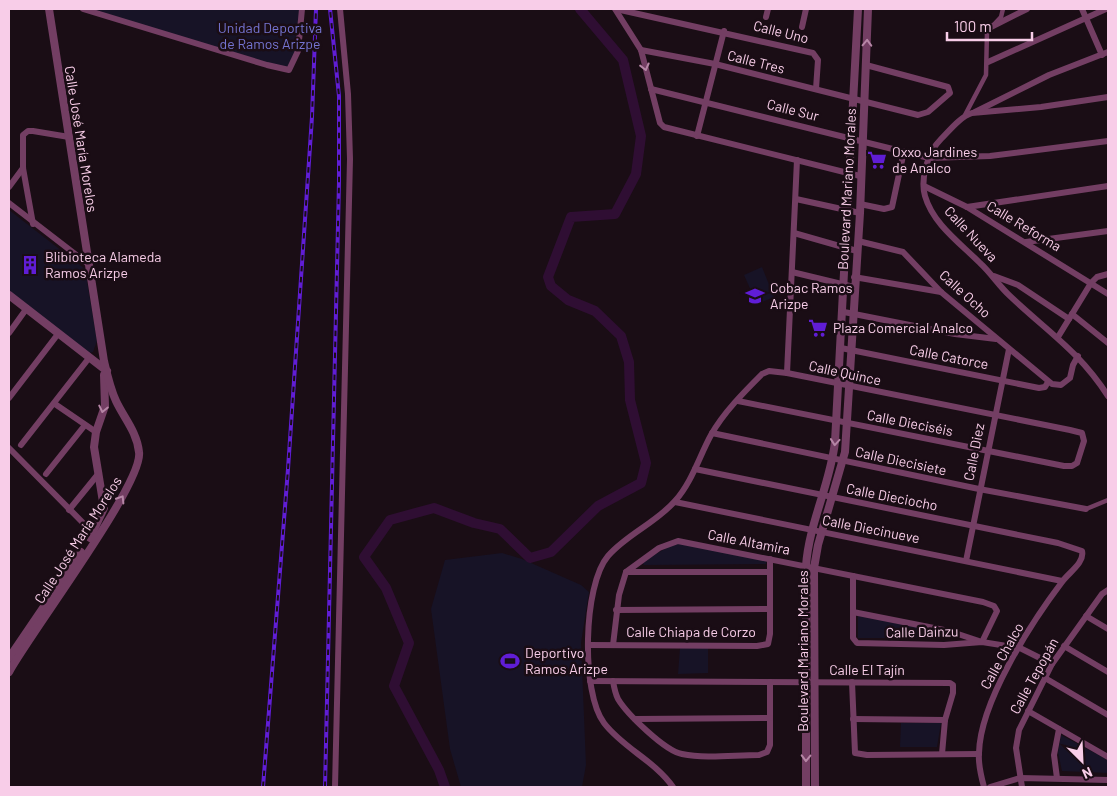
<svg xmlns="http://www.w3.org/2000/svg" width="1117" height="796" font-family="Barlow,sans-serif">
<style>
.green{fill:#171326}
.lines{fill:none;stroke-linecap:round;stroke-linejoin:round}
.river{stroke:#2f0e33;stroke-width:10}
.pedestrian{stroke:#733e63;stroke-width:4.5}
.minor{stroke:#733e63;stroke-width:6}
.tertiary{stroke:#733e63;stroke-width:8}
.rail-casing{stroke:#601dd5;stroke-width:4}
.rail{stroke:#1a0d15;stroke-width:2;stroke-dasharray:5.5;stroke-linecap:butt}
.oneway{stroke:#b686a6}
.labels{text-anchor:middle;stroke-width:5;stroke-linejoin:round;paint-order:stroke}
.park-label{font-size:14px;fill:#7574d2;stroke:#1a0d15}
.street-label{font-size:14px;fill:#f8cde8;stroke:#1a0d15}
.poi-label{font-size:14px;fill:#f8cde8;stroke:#1a0d15;text-anchor:start}
</style>
<rect width="100%" height="100%" fill="#1a0d15"/>
<g class="green">
<path d="M90,9H300L297,51L288,68L278,66Z"/>
<path d="M9,210L85,269L97,341L93,352L89,353L9,292Z"/>
<path d="M762,267L774,297L757,304L744,275Z"/>
<path d="M675,543L767,559L766,564L644,565L642,562Z"/>
<path d="M502,553L522,559L581,585L589,592L581,643L586,765L582,787H461L450,749L431,609L445,560Z"/>
<path d="M858,616L956,635L953,638H858Z"/>
<path d="M680,648H708V673L678,674Z"/>
<path d="M901,723H941L937,747H900Z"/>
<path d="M1061,735L1108,760V773L1062,771L1058,752Z"/>
</g>
<g class="lines">
<path class="river" d="M445,787L439,770L394,686L409,643L386,588L364,557L390,520L434,508L474,523L500,529L530,558L551,552L598,506L641,483L646,463L630,400L629,362L621,336L595,311L568,300L551,286L548,277L571,217L615,214L636,174L641,136L623,60L580,9"/>
<g class="pedestrian">
<path d="M965,115L986,75L987,32L1001,17L1003,9"/>
<path d="M1086,509L1108,500"/>
</g>
<g class="minor">
<path d="M83,9L267,65L289,70L298,51L302,9"/>
<path d="M615,9L641,50L660,123L664,127L860,176"/>
<path d="M616,9L813,53L818,60L816,89"/>
<path d="M1082,9L1102,55"/>
<path d="M766,17L768,9"/>
<path d="M802,27L806,9"/>
<path d="M991,27L1027,9"/>
<path d="M641,50L715,64L918,115L928,112L950,93L948,87L866,65"/>
<path d="M988,62L1106,9"/>
<path d="M651,89L929,158L990,156L1108,141"/>
<path d="M1108,97L1041,107L972,113C960,117 950,130 941,139C928,152 920,178 925,196C933,224 960,243 980,263C991,273 999,286 1010,296C1048,332 1079,351 1108,396"/>
<path d="M975,112L1049,75L1108,52"/>
<path d="M697,136L724,31"/>
<path d="M924,186L967,207L1108,294"/>
<path d="M9,187L23,168"/>
<path d="M796,199L860,213"/>
<path d="M9,203L88,264"/>
<path d="M860,204L884,209L892,207L904,151"/>
<path d="M967,207L1108,186"/>
<path d="M33,224L23,168V135L28,131H33L69,137"/>
<path d="M794,233L857,251"/>
<path d="M858,241L903,252L941,292L1052,384L1061,385L1070,378L1073,365L1078,356"/>
<path d="M1026,242L1108,231"/>
<path d="M792,272L854,287"/>
<path d="M994,276L1018,285L1069,319"/>
<path d="M854,277L941,292"/>
<path d="M844,312L955,334L996,339"/>
<path d="M1072,314L1108,343"/>
<path d="M9,333L27,308"/>
<path d="M1058,337L1091,283L1097,277L1108,274"/>
<path d="M841,348L1039,388L1045,387L1048,382"/>
<path d="M787,373L797,160"/>
<path d="M9,398L58,334"/>
<path d="M55,404L96,432"/>
<path d="M712,433L979,489L1086,509"/>
<path d="M21,445L89,358"/>
<path d="M9,448L96,536"/>
<path d="M695,469L1058,543L1082,551C1085,563 1068,573 1062,582C1031,623 980,702 979,753C978,764 981,776 984,787"/>
<path d="M46,474L85,425"/>
<path d="M675,502L1062,581"/>
<path d="M69,510L99,473"/>
<path d="M966,561L1009,349"/>
<path d="M626,572H769"/>
<path d="M853,576V638L857,643L944,645L982,642L1020,648L1052,664"/>
<path d="M616,610L769,609"/>
<path d="M1086,616L1108,629"/>
<path d="M589,645L757,646L768,644L770,634V559"/>
<path d="M613,645L619,595L626,572L659,548L678,541L983,602L994,606L997,611L982,642L949,631L853,612"/>
<path d="M1064,646L1108,672"/>
<path d="M1045,678L1108,715"/>
<path d="M590,681L950,683L953,685V693L945,720L942,754"/>
<path d="M613,681C614,687 615,693 618,699C627,714 665,751 682,754C706,759 734,755 759,755L767,752L770,745V682"/>
<path d="M852,682L855,753L867,755L979,754"/>
<path d="M1028,711L1108,757"/>
<path d="M635,719L770,718"/>
<path d="M853,719L945,720"/>
<path d="M1057,778L1054,755L1059,729"/>
<path d="M335,787L350,159L348,94L340,9"/>
<path d="M673,787C655,761 623,748 604,723C581,693 583,585 608,556C627,534 656,523 675,501C692,482 699,457 711,435C723,413 745,391 762,374L769,371L787,373L1070,430L1082,433L1084,441L1077,463L1072,466H1064L738,401"/>
<path d="M990,787L1020,778L1108,780"/>
<path d="M1022,787L1016,748L1019,730L1052,664L1102,594L1108,590"/>
</g>
<g class="tertiary">
<path d="M9,295L107,371"/>
<path d="M90,538L104,508L94,447L96,432L105,406L104,375"/>
<path d="M9,658L81,552"/>
<path d="M9,672C30,633 144,483 139,452C137,432 124,418 116,401C110,388 107,374 104,361L49,9"/>
<path d="M806,787V566C809,523 830,485 835,442L858,9"/>
<path d="M815,787L814,568L818,545L845,452L860,213L868,9"/>
</g>
<g class="rail-casing">
<g id="rail">
<path d="M263,787L288,469L312,117L316,9"/>
<path d="M325,787L339,182V96L330,9"/>
</g>
</g>
<use href="#rail" class="rail"/>
</g>
<defs><path id="oneway-chevron" d="M-2-3.5L2.5 0L-2 3.5" fill="none" stroke-width="1.6" stroke-linecap="round" stroke-linejoin="round" transform="scale(1.25)"/></defs>
<g class="oneway">
<use href="#oneway-chevron" transform="translate(867 43) rotate(-88)"/>
<use href="#oneway-chevron" transform="translate(645 67) rotate(76)"/>
<use href="#oneway-chevron" transform="translate(103 409) rotate(102)"/>
<use href="#oneway-chevron" transform="translate(835 442) rotate(95)"/>
<use href="#oneway-chevron" transform="translate(121 499) rotate(-58)"/>
<use href="#oneway-chevron" transform="translate(806 758) rotate(91)"/>
</g>
<defs>
<g id="supermarket-bare" transform="scale(1.5)"><path d="M-6-5.5h2.5l.6 2H6L4.5 2H-2.5L-4.4-4H-6ZM-1.5 3.2a1.3 1.3 0 1 0 .1 0ZM3 3.2a1.3 1.3 0 1 0 .1 0Z" fill="#601dd5" stroke="#1a0d15" stroke-width="2.5" paint-order="stroke"/></g>
<g id="building-bare" transform="scale(1.5)"><path d="M-4-6H4V6H1V3H-1V6H-4ZM-2.5-4.3h1.7v1.8h-1.7ZM.8-4.3h1.7v1.8H.8ZM-2.5-1h1.7V.8h-1.7ZM.8-1h1.7V.8H.8Z" fill="#601dd5" stroke="#1a0d15" stroke-width="2.5" paint-order="stroke"/></g>
<g id="school-bare" transform="scale(1.5)"><path d="M0-5L7-2L0 1L-7-2ZM-4 1L0 2.5L4 1V4Q0 6-4 4Z" fill="#601dd5" stroke="#1a0d15" stroke-width="2.5" paint-order="stroke"/></g>
<g id="stadium-bare" transform="scale(1.5)"><path d="M0-5a6.5 5 0 1 0 0 10a6.5 5 0 1 0 0-10ZM-3.5-1.8h7v3.6h-7Z" fill="#601dd5" stroke="#1a0d15" stroke-width="2.5" paint-order="stroke"/></g>
</defs>
<g fill-rule="evenodd">
<use href="#supermarket-bare" x="877" y="160"/>
<use href="#building-bare" x="30" y="265"/>
<use href="#school-bare" x="755" y="296"/>
<use href="#supermarket-bare" x="818" y="328"/>
<use href="#stadium-bare" x="510" y="661"/>
</g>
<g class="labels">
<g class="park-label">
<text x="270" y="33">Unidad Deportiva<tspan x="270" dy="16">de Ramos Arizpe</tspan></text>
</g>
<g class="street-label">
<text transform="translate(781 32) rotate(14)" y="5">Calle Uno</text>
<text transform="translate(756 62) rotate(14)" y="5">Calle Tres</text>
<text transform="translate(793 110) rotate(14)" y="5">Calle Sur</text>
<text transform="translate(81 139) rotate(81)" y="5">Calle José María Morelos</text>
<text transform="translate(847 189) rotate(-87)" y="5">Boulevard Mariano Morales</text>
<text transform="translate(1024 226) rotate(31)" y="5">Calle Reforma</text>
<text transform="translate(971 234) rotate(47)" y="5">Calle Nueva</text>
<text transform="translate(965 294) rotate(42)" y="5">Calle Ocho</text>
<text transform="translate(949 357) rotate(11)" y="5">Calle Catorce</text>
<text transform="translate(845 373) rotate(12)" y="5">Calle Quince</text>
<text transform="translate(910 423) rotate(11)" y="5">Calle Dieciséis</text>
<text transform="translate(974 452) rotate(-79)" y="5">Calle Diez</text>
<text transform="translate(901 461) rotate(12)" y="5">Calle Diecisiete</text>
<text transform="translate(892 497) rotate(11)" y="5">Calle Dieciocho</text>
<text transform="translate(871 529) rotate(11)" y="5">Calle Diecinueve</text>
<text transform="translate(78 540) rotate(-57)" y="5">Calle José María Morelos</text>
<text transform="translate(749 542) rotate(11)" y="5">Calle Altamira</text>
<text x="691" y="637">Calle Chiapa de Corzo</text>
<text transform="translate(922 632) rotate(-1)" y="5">Calle Dainzu</text>
<text transform="translate(803 651) rotate(-90)" y="5">Boulevard Mariano Morales</text>
<text transform="translate(1002 656) rotate(-61)" y="5">Calle Chalco</text>
<text x="867" y="675">Calle El Tajín</text>
<text transform="translate(1034 676) rotate(-61)" y="5">Calle Tepopán</text>
</g>
<g class="poi-label">
<text x="892" y="157">Oxxo Jardines<tspan x="892" dy="16">de Analco</tspan></text>
<text x="45" y="262">Blibioteca Alameda<tspan x="45" dy="16">Ramos Arizpe</tspan></text>
<text x="770" y="293">Cobac Ramos<tspan x="770" dy="16">Arizpe</tspan></text>
<text x="833" y="333">Plaza Comercial Analco</text>
<text x="525" y="658">Deportivo<tspan x="525" dy="16">Ramos Arizpe</tspan></text>
</g>
</g>
<rect width="1117" height="796" fill="none" stroke="#f8cde8" stroke-width="20"/>
<g transform="translate(1082 761) rotate(156)" stroke="#1a0d15" stroke-width="4" paint-order="stroke">
<path d="M0-4L9 19L0 12L-9 19Z" fill="#f8cde8"/>
<text y="-8" font-size="14" font-weight="bold" text-anchor="middle" fill="#f8cde8">N</text>
</g>
<path d="M947 32v8h85v-8" fill="none" stroke="#f8cde8" stroke-width="2.5"/>
<text x="954" y="32" font-size="15" fill="#f8cde8" stroke="#1a0d15" stroke-width="4" paint-order="stroke">100 m</text>
</svg>
